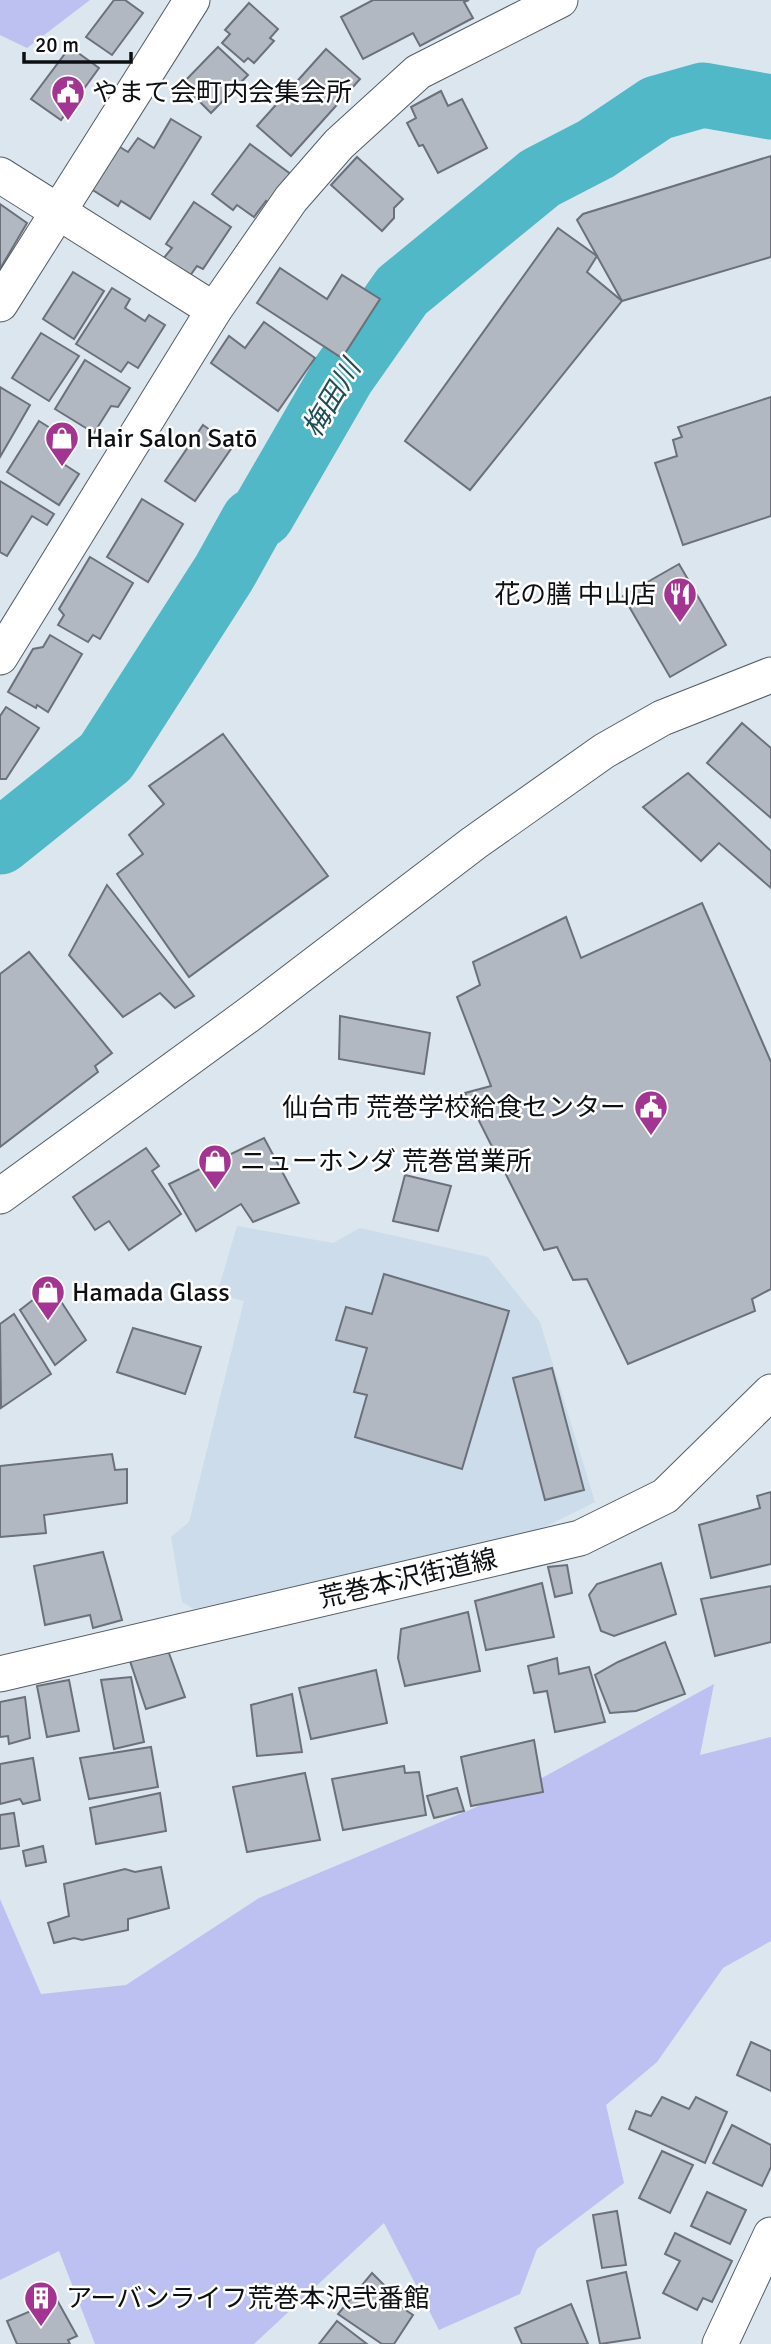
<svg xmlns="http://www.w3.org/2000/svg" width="771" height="2344" font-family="Signika,'Noto Sans JP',sans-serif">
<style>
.built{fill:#ccdcea}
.green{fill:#bcc1f1}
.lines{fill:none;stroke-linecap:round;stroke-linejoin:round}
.river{stroke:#50b8c7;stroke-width:65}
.building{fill:#b2b8c2;stroke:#6b707a;stroke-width:2}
.minor-casing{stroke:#555e66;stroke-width:37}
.minor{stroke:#fff;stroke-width:35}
.labels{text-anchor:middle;stroke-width:5;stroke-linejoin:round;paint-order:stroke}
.poi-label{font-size:26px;fill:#0c1013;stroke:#fff;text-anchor:start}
.street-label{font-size:26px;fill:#0c1013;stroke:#fff}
.water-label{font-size:28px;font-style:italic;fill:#1f4d54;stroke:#fff}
</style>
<rect width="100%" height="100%" fill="#dce6ef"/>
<path class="built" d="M237,1226L333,1243L360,1228L488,1257L540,1322L595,1502L531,1534L194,1609L182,1602L171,1537L189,1522L244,1301L217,1294Z"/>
<g class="green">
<path d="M0,0H90L27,48L0,35Z"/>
<path d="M714,1684L700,1755L771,1737V1941L723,1968L657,2062L606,2105L624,2183L537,2249L520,2294L439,2330L384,2223L254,2344H95L59,2251L0,2280V1899L41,1994L126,1985L259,1898L529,1785Z"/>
</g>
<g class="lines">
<path class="river" d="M0,842L106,757L224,573L253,521L262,515L343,375L402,291L540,178L596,149L657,108L703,95L771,107"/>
</g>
<g class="building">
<path d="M114,0H125L143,13L112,55L86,37Z"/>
<path d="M373,0H469L464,2L473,18L420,46L413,33L363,59L341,17Z"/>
<path d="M249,3L278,29L270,38L274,41L254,63L248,58L244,62L222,43L230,34L225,30Z"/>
<path d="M70,47L99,68L61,120L31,99Z"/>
<path d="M218,47L248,75L211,113L182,84Z"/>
<path d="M326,49L360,79L291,156L257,126Z"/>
<path d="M441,91L448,106L462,99L487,148L438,173L423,145L419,146L407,123L416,118L411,107Z"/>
<path d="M171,119L201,137L150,219L121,201L118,206L88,187L115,144L128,152L138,138L154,148Z"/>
<path d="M250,144L292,175L270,204L266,201L254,217L237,205L233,210L212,194Z"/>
<path d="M771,156V257L622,301L577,220L583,214Z"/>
<path d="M357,157L403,199L394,208V218L382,231L331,185Z"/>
<path d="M194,202L231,227L203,269L197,266L189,277L163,259L172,248L166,244Z"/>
<path d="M0,204L27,223L0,269Z"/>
<path d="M558,228L597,256L587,272L622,301L470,490L405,441Z"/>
<path d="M280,268L327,299L342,275L380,299L342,358L257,303Z"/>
<path d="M73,272L104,291L74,339L43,319Z"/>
<path d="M112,288L130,299L125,308L145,321L149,315L165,325L138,368L128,362L121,372L76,344Z"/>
<path d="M264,322L315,358L278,411L211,363L229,336L245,348Z"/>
<path d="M41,333L79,356L49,401L12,378Z"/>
<path d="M85,360L130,388L118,407L111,406L94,433L55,409Z"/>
<path d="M0,387L30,405L0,457Z"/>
<path d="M771,397V516L683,545L655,463L677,456L673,440L682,437L678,427Z"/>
<path d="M39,421L74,443L62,463L79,474L59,505L7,472Z"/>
<path d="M203,425L233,446L195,501L165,481Z"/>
<path d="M0,481L54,514L47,525L32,516L7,556L0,552Z"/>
<path d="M142,499L183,524L148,582L107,557Z"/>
<path d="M90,557L133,583L100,639L93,635L88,642L58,625L64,615L59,609Z"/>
<path d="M679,564L726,645L670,677L623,596Z"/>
<path d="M50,635L82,654L48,712L37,705L36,708L8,692L33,649L43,647Z"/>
<path d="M6,707L39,728L6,779H0V716Z"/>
<path d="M742,723L771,748V818L707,763Z"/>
<path d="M223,734L328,876L189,977L117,874L143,854L129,835L164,804L149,786Z"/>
<path d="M688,773L771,851V888L719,843L701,861L643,807Z"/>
<path d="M107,885L194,996L175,1008L160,993L123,1017L69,955Z"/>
<path d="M702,903L771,1062V1289L752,1299L755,1311L628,1364L587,1279L573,1280L557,1247L544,1250L465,1093L491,1086L457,997L480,985L473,962L566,917L581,958Z"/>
<path d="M29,952L112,1053L95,1066L98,1072L0,1147V974Z"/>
<path d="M340,1016L430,1033L424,1074L339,1059Z"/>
<path d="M264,1138L299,1203L253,1222L241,1204L196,1231L169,1184Z"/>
<path d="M146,1148L159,1166L152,1171L181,1214L129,1250L109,1221L95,1230L73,1197Z"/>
<path d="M405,1175L451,1186L438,1231L393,1221Z"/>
<path d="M384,1274L509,1311L462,1469L355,1437L367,1395L354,1392L367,1348L336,1340L346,1307L372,1314Z"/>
<path d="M51,1286L86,1340L55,1365L20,1310Z"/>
<path d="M14,1314L51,1374L1,1408L0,1324Z"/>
<path d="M133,1328L201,1347L185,1394L117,1372Z"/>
<path d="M552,1368L584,1490L545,1500L513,1378Z"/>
<path d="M112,1454L115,1470L127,1469V1503L44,1515L46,1533L0,1537V1466Z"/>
<path d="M771,1492V1564L711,1578L699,1525L760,1508L757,1496Z"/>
<path d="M103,1552L122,1620L93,1628L90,1615L45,1625L34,1566Z"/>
<path d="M661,1563L676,1614L614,1636L601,1631L589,1595L597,1584Z"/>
<path d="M567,1565L572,1593L555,1597L548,1567Z"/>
<path d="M542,1583L554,1637L486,1650L475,1601Z"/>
<path d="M771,1586V1642L715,1656L701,1599Z"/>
<path d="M468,1612L480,1671L405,1686L398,1658L401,1629Z"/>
<path d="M665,1642L685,1694L636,1711L610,1713L595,1675L618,1662Z"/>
<path d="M166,1645L185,1697L146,1709L129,1658Z"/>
<path d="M557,1658L559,1674L589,1667L605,1722L555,1732L547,1691L534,1693L528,1666Z"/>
<path d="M376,1670L387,1723L311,1739L299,1688Z"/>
<path d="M131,1677L144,1742L114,1749L101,1680Z"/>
<path d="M69,1680L79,1731L47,1737L37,1686Z"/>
<path d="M292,1694L302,1752L257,1756L251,1705Z"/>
<path d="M25,1697L30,1738L9,1744L8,1736L0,1737V1702Z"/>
<path d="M534,1740L543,1792L471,1806L461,1757Z"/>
<path d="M151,1747L158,1787L89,1799L80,1758Z"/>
<path d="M33,1758L40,1800L23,1804L20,1799L0,1804V1764Z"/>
<path d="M404,1766L405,1773L419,1772L426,1815L343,1830L332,1779Z"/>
<path d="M305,1773L320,1840L247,1852L233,1787Z"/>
<path d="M457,1788L464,1811L434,1818L427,1796Z"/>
<path d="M160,1793L166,1831L96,1844L90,1808Z"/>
<path d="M14,1813L19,1846L0,1849V1815Z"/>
<path d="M43,1846L46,1862L26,1866L23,1851Z"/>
<path d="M161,1867L169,1908L128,1919V1930L82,1940L74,1938L54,1943L48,1923L69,1916L64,1884L125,1869L135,1872Z"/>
<path d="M751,2042L771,2051V2091L737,2075Z"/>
<path d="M662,2097L689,2109L696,2097L727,2112L705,2163L629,2129L636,2111L651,2116Z"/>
<path d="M732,2125L771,2145V2167L762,2186L713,2163Z"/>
<path d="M662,2151L693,2165L670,2213L639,2198Z"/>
<path d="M707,2192L746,2210L730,2244L691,2226Z"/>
<path d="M617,2211L626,2265L602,2268L593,2215Z"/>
<path d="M675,2233L732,2261L712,2302L703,2298L697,2310L663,2293L680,2261L665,2254Z"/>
<path d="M626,2272L640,2338L600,2344L587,2281Z"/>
<path d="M372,2273L388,2289L385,2296L413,2315L394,2344H382L338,2314Z"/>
<path d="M57,2300L77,2336L68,2340L70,2344H17L7,2321Z"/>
<path d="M571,2304L588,2344H522L515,2328Z"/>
<path d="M337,2321L367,2344H319Z"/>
</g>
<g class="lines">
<g class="minor-casing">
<g id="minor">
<path d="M0,175L214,310L291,199L339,144L418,72L560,0"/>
<path d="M0,304L192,0"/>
<path d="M0,657L214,310"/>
<path d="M0,1196L247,1016L474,843L604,751L662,718L771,675"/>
<path d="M0,1674L580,1538L665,1496L771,1392"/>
<path d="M720,2344L771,2235"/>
</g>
</g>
<use href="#minor" class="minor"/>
</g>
<defs>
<g id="civic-pin" transform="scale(1.75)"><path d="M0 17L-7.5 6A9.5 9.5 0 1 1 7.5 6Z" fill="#a33492" stroke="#fff"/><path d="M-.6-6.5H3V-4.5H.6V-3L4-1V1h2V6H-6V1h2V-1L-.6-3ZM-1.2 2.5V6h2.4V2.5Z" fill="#fff"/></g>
<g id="shop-pin" transform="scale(1.75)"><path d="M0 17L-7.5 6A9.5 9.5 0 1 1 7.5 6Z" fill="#a33492" stroke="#fff"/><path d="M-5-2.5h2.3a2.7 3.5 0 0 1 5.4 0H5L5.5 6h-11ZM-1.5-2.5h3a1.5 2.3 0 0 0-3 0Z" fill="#fff"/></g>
<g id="restaurant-pin" transform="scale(1.75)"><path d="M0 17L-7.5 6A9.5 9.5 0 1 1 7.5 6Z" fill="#a33492" stroke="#fff"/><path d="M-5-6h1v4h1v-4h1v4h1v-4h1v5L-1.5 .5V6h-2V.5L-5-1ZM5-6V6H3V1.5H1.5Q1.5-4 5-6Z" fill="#fff"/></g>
<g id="building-pin" transform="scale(1.75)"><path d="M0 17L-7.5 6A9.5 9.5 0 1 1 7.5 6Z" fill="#a33492" stroke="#fff"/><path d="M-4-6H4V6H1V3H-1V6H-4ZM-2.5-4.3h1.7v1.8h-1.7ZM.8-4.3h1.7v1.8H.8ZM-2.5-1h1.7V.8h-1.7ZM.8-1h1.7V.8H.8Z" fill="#fff"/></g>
</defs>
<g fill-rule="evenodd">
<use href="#civic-pin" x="68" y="92"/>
<use href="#shop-pin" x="62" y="438"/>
<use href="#restaurant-pin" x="680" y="594"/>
<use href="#civic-pin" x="651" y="1107"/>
<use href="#shop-pin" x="215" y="1161"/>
<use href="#shop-pin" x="48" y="1292"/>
<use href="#building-pin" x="41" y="2298"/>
</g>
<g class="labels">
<g class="poi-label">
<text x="92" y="101">やまて会町内会集会所</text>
<text x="86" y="447">Hair Salon Satō</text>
<text x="656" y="603" text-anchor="end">花の膳 中山店</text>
<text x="626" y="1116" text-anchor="end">仙台市 荒巻学校給食センター</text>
<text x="240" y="1170">ニューホンダ 荒巻営業所</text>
<text x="72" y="1301">Hamada Glass</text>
<text x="66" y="2307">アーバンライフ荒巻本沢弐番館</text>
</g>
<g class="street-label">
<text transform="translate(408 1578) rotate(-13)" y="9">荒巻本沢街道線</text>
</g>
<g class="water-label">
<text transform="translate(331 398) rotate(-59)" y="10">梅田川</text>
</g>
</g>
<path d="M24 52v10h107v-10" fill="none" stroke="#0c1013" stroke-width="3.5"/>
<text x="35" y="52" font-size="21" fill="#0c1013" stroke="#ffffff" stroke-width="5" paint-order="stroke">20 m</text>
</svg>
